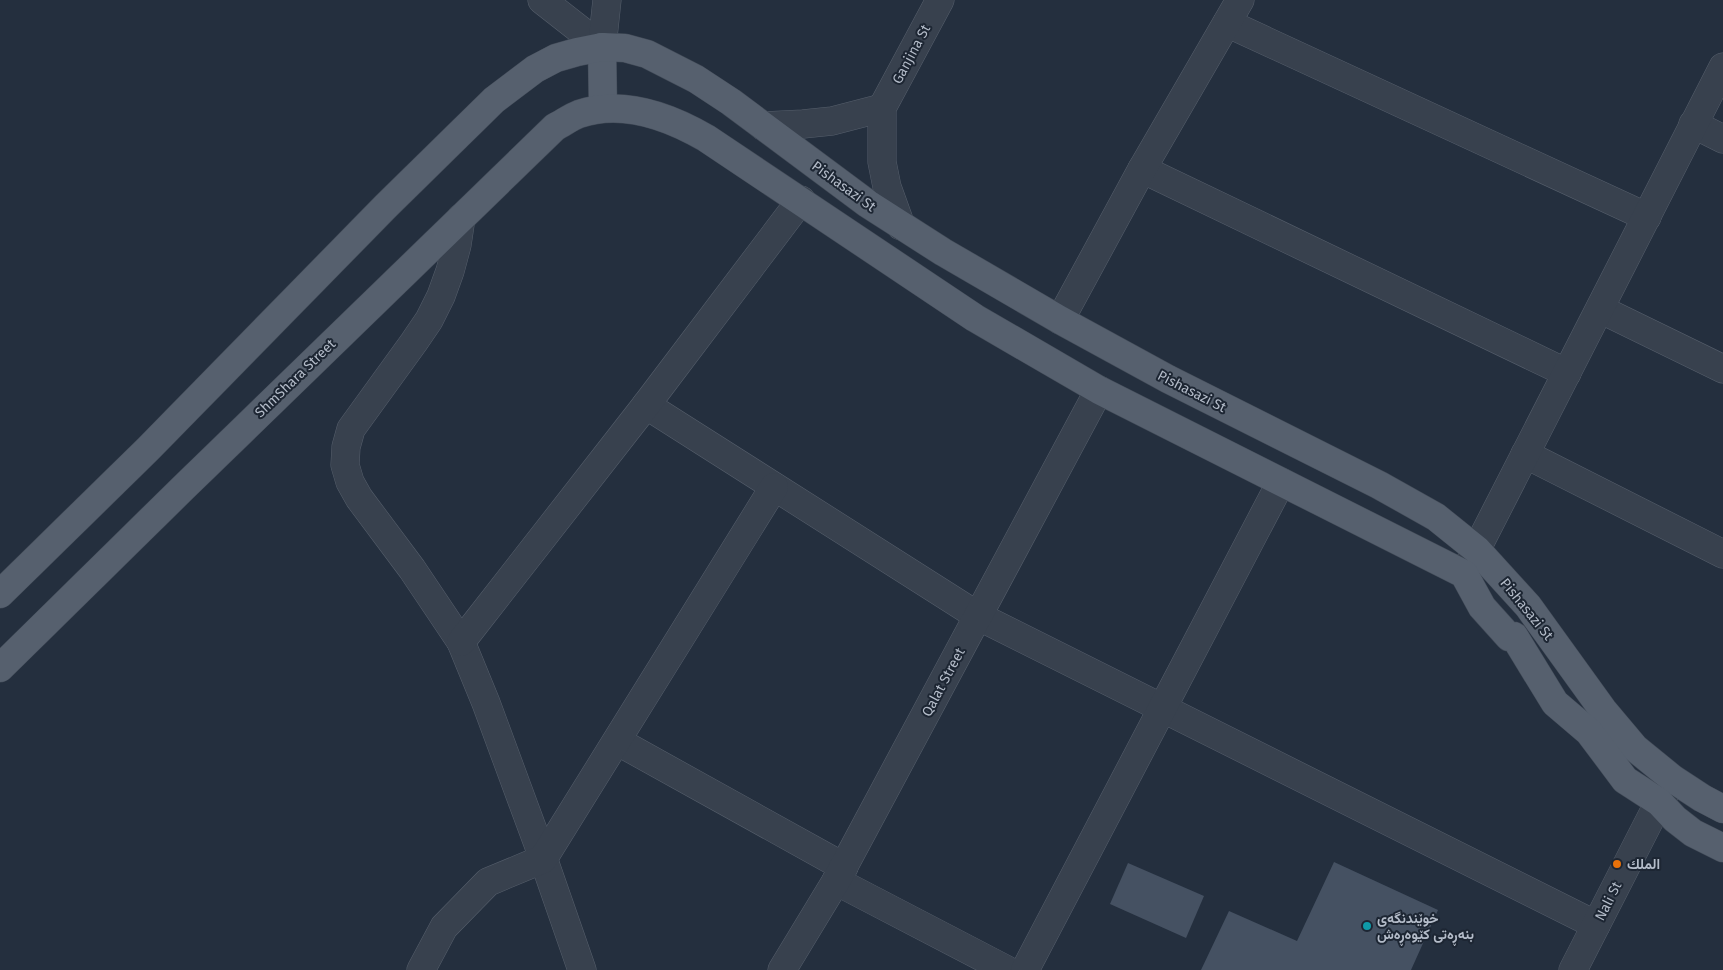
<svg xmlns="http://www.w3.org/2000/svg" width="1723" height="970" font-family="'Fira Sans',Vazirmatn,sans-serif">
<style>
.building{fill:#455162}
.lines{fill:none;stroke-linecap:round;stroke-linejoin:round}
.minor-casing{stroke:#565f6c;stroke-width:29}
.major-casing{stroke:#414a57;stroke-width:29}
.minor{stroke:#38414e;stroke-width:28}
.major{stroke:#56606e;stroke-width:28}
.food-dot{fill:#e8710a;stroke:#1d2633;stroke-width:2}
.culture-dot{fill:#0f9aa8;stroke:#1d2633;stroke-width:2}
.labels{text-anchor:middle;stroke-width:4;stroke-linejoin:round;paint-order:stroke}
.street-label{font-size:14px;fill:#b4bcc9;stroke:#1d2633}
.poi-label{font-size:14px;font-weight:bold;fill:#b4bcc9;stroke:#1d2633;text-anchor:start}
</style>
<rect width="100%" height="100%" fill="#242f3e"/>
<g class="building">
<path d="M1334,862L1438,910L1411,970H1201L1229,911L1297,941Z"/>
<path d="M1128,863L1204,896L1186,938L1110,904Z"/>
</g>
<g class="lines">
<g class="minor-casing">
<g id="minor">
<path d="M542,0L602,47"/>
<path d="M1227,23L1647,217"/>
<path d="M602,47L607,0"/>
<path d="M1693,124L1723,139"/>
<path d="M763,126L803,124L832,121L882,108"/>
<path d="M1142,169L1567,373"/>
<path d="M461,218L457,245L450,271L441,296L429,320L414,342L351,429L346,447L345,465L350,482L359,498L412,569L461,642L486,703L541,852L582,970"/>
<path d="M901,226L887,187L882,162V108L940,0"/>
<path d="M1600,309L1723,369"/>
<path d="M1060,320L1142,169L1240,0"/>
<path d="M646,405L978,616L1596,925"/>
<path d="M1525,454L1723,554"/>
<path d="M1466,570L1723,67"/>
<path d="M461,642L646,405L801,200"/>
<path d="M617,741L844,867"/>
<path d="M836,881L1007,970"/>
<path d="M421,970L444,927L488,882L543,859L774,487"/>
<path d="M782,970L836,881L1099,390"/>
<path d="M1025,970L1281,482"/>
<path d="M1573,970L1659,802L1671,783"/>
</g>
</g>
<g class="major-casing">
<g id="major">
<path d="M602,47L603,108"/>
<path d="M0,594L148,449L386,206L494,100L535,69L556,58L577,52L602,47L625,48L647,54L696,79L731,102L868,204L943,252L1060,320L1168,379L1379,485L1436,517L1477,550L1528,606L1603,710L1635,748L1673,779L1702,798L1723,809"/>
<path d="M0,668L182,489L555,127C563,123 571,117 579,114C623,99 668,116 706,138L975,318L1099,390L1464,574L1482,607L1509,637L1514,636L1555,703L1589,732L1625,780L1659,802L1675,819L1693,833L1723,848"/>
</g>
</g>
<use href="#minor" class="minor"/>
<use href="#major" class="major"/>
</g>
<circle class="food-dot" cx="1617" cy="864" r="5"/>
<circle class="culture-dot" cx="1367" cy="926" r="5"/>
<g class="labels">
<g class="street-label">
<text transform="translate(911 54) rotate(-62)" y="5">Ganjina St</text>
<text transform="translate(844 186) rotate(36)" y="5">Pishasazi St</text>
<text transform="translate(295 378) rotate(-44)" y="5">ShmShara Street</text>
<text transform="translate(1192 391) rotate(27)" y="5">Pishasazi St</text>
<text transform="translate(1527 609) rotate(51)" y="5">Pishasazi St</text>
<text transform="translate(943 682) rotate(-62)" y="5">Qalat Street</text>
<text transform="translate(1608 901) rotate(-63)" y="5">Nali St</text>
</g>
<g class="poi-label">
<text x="1627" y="869">الملك</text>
<text x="1377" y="923">خوێندنگەی<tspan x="1377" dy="16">بنەڕەتی کێوەڕەش</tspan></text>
</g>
</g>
</svg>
